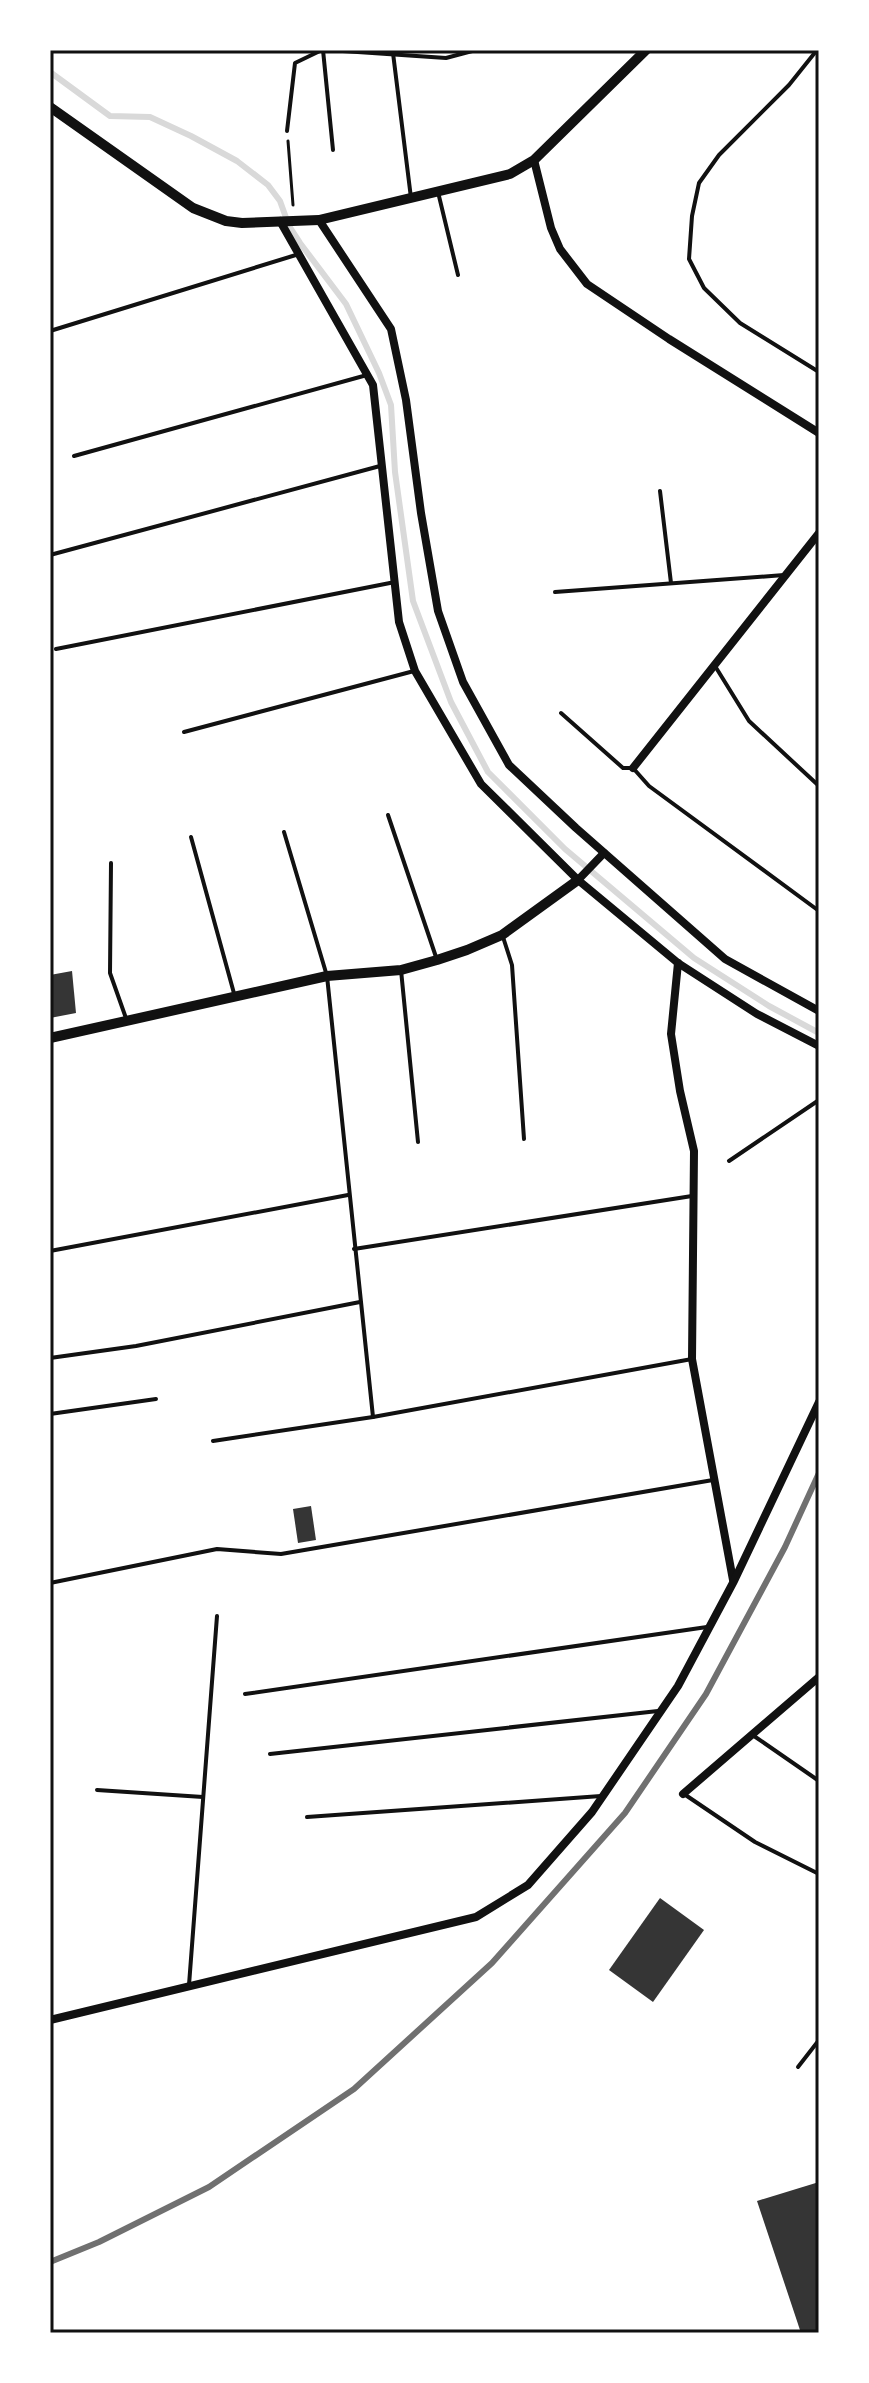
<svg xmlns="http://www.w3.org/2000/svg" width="869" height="2383" font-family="Poppins,sans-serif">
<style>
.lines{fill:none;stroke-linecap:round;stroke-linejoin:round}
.stream{stroke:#d9d9d9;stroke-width:6}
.building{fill:#353535}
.path{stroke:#111;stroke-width:3}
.service{stroke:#111;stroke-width:4}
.minor{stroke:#111;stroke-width:8}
.tertiary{stroke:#111;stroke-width:10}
.rail{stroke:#707070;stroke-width:6}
.neatline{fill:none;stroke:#111;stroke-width:3}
</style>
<rect width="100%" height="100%" fill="#fff"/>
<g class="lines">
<path class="stream" d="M50,72L110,116L150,117L191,136L237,161L268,185L280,201L289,226L300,243L346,304L379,373L391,405L395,472L413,601L451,702L488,772L565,849L694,958L769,1006L819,1033"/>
</g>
<g class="building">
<path d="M72,971L76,1013L50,1018V975Z"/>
<path d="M311,1506L316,1540L298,1543L293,1509Z"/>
<path d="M660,1898L704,1930L653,2002L609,1970Z"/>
<path d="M819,2182V2333H801L757,2201Z"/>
</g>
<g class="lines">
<path class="path" d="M288,141L293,205"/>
<g class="service">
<path d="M323,50L333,150"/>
<path d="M328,50L446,58L476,50"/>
<path d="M817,50L789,85L719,155L699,183L692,216L689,259L704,288L740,323L819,372"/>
<path d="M393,53L411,198"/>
<path d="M287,131L295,63L322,50"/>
<path d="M438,192L458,275"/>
<path d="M50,331L299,254"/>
<path d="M74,456L367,375"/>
<path d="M660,491L671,583"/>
<path d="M50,555L380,466"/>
<path d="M555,592L784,575"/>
<path d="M56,649L395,582"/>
<path d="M715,666L749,721L819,786"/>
<path d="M561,713L623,768H633L649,786L819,911"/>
<path d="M184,732L414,671"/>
<path d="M388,815L436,957"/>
<path d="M284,832L327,976L373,1417"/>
<path d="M191,837L235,997"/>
<path d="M111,863L110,973L127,1021"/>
<path d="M503,937L512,965L524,1139"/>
<path d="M401,970L418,1142"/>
<path d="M729,1161L819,1100"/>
<path d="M354,1249L692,1196"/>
<path d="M50,1251L348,1195"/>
<path d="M50,1358L136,1346L360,1302"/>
<path d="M50,1414L156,1399"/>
<path d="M213,1441L373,1417L692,1359"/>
<path d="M50,1583L217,1549L281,1554L713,1480"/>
<path d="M245,1694L707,1627"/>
<path d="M754,1736L819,1781"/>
<path d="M270,1754L658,1711"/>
<path d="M97,1790L203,1797"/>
<path d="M684,1794L755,1842L819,1874"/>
<path d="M307,1817L601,1796"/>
<path d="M189,1985L217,1616"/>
<path d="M798,2067L819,2040"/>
</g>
<g class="minor">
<path d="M534,160L551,228L560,249L587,284L669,339L819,433"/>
<path d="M319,220L391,329L406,400L421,513L438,611L463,682L509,765L576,828L725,959L819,1011"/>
<path d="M280,221L373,385L399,622L415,671L481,784L578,880L678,963L757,1014L819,1046"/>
<path d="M633,768L819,533"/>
<path d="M578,880L604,853"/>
<path d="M678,963L671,1034L680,1091L694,1151L692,1359L733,1580"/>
<path d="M683,1794L819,1677"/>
<path d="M50,2020L476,1917L528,1885L592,1812L678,1686L734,1581L819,1402"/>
</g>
<g class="tertiary">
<path d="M50,107L193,208L226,221L242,223L319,220L510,174L534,160L646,50"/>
<path d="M50,1038L327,976L401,970L437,960L467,950L502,935L578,880"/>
</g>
<path class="rail" d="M50,2262L99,2242L209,2187L354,2089L492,1963L625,1813L706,1694L785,1547L819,1473"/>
</g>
<rect width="869" height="2383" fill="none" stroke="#ffffff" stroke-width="104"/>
<rect x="52" y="52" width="765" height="2279" class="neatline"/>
</svg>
